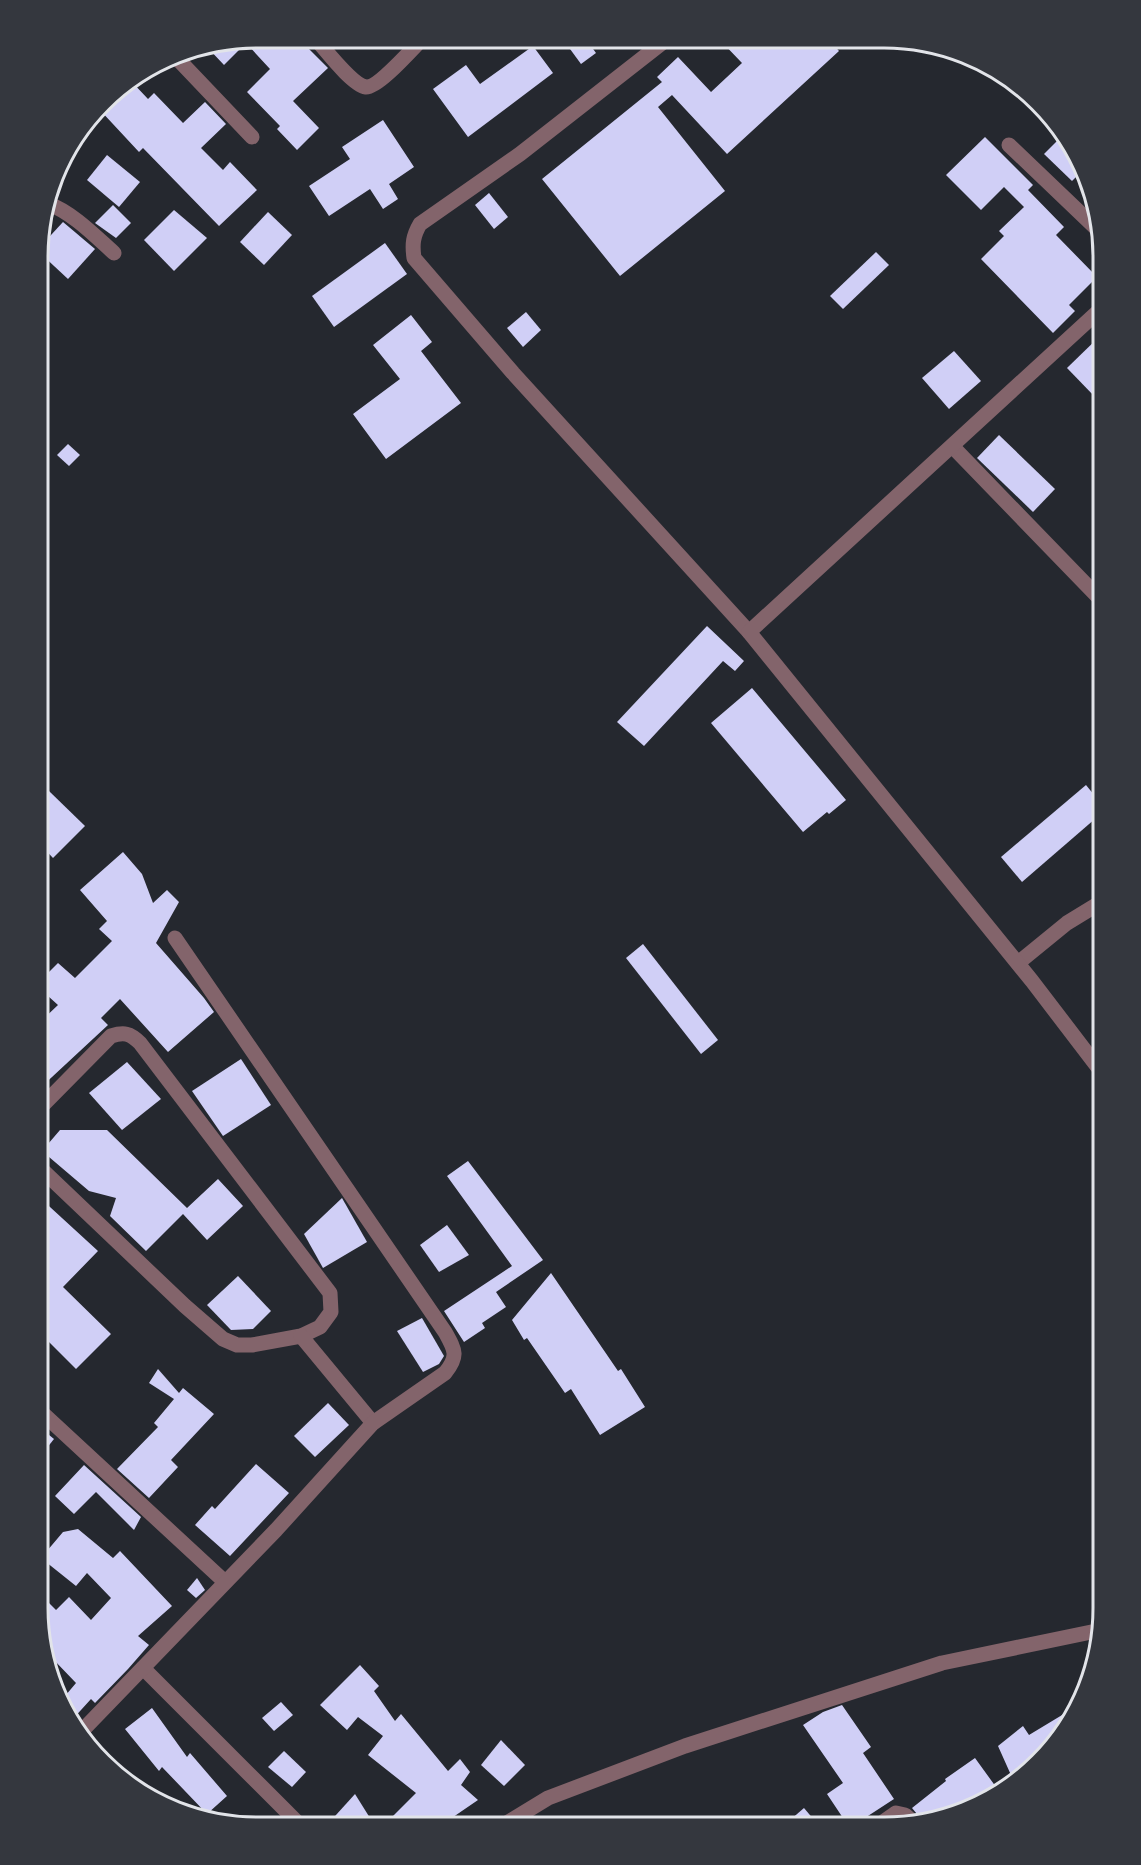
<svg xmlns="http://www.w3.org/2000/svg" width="1141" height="1865" font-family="'Public Sans',sans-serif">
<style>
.building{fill:#d0cff6}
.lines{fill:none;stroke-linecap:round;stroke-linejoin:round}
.minor{stroke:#83646b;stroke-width:15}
.rim{fill:none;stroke:#e2e4e9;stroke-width:3}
</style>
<rect width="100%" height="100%" fill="#25282f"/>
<g class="building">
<path d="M257,38H298L328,68L293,101L319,128L297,150L277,129L280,126L247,92L270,69L246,43L224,65L207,47Z"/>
<path d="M562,38H585L596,53L581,64Z"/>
<path d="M719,39H828L839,51L727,154L672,95L658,107L725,191L620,276L542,179L662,82L657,77L678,57L711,92L742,63Z"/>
<path d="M533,46L553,73L468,137L433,89L466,65L480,84Z"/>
<path d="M131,81L148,99L154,93L183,123L205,102L226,124L201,148L223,170L230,162L257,190L219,226L143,148L139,152L99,109L112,92Z"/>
<path d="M383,120L414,167L389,184L398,199L383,209L370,189L329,216L309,186L350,159L342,147Z"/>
<path d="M985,137L1033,185L1028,190L1064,227L1056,235L1097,277L1069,305L1075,311L1053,333L981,259L1004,236L999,231L1024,207L1004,187L981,210L946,175Z"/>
<path d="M1060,138L1084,169L1072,181L1044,154Z"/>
<path d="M107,155L140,182L119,207L87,180Z"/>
<path d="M489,193L508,217L494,229L475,205Z"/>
<path d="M113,205L131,223L116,238L95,223Z"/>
<path d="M174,210L207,238L174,271L144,240Z"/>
<path d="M268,212L292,235L264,265L240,242Z"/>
<path d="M63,222L95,249L68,279L39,252V248Z"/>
<path d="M385,243L407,274L334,327L312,296Z"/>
<path d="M876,252L889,265L843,309L830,296Z"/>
<path d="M526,312L541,330L523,347L507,328Z"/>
<path d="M411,315L432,342L421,351L461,403L386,459L353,414L400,379L373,345Z"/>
<path d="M1103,333V391L1096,398L1067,368Z"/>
<path d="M954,351L981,381L949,409L922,378Z"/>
<path d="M999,435L1055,489L1033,512L977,458Z"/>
<path d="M68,444L80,455L69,466L57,455Z"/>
<path d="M707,626L744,661L735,671L723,661L644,746L617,722Z"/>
<path d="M752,688L846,800L829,814L827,812L803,832L711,723Z"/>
<path d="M1086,785L1103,806V812L1022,882L1001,857Z"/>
<path d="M49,791L85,826L53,858L39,843V801Z"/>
<path d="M123,852L142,874L153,903L167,890L179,902L156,943L204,998L214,1012L168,1052L120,999L101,1018L108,1025L38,1090V1024L58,1005L38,987V983L58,963L75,978L112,941L99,929L107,921L80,890Z"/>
<path d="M643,944L718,1040L701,1054L626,958Z"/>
<path d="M241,1059L271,1105L223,1136L192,1091Z"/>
<path d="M127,1062L161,1099L122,1130L89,1093Z"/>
<path d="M60,1130H107L187,1208L218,1179L243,1206L207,1240L183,1214L146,1251L110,1216L116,1198L89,1191L42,1151Z"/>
<path d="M468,1161L543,1260L496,1292L506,1307L482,1323L485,1328L464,1342L444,1311L512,1266L447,1176Z"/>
<path d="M38,1196L98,1251L63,1287L111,1334L76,1369L38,1331Z"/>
<path d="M342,1198L367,1242L323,1268L304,1234Z"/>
<path d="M447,1225L469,1255L439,1272L420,1245Z"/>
<path d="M551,1273L618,1371L621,1369L645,1407L600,1435L571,1389L565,1393L527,1338L524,1340L512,1320Z"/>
<path d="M238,1276L271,1311L253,1329L231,1330L207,1305Z"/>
<path d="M422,1318L444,1356L439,1364L423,1372L397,1331Z"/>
<path d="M158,1369L179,1393L183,1388L214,1414L171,1460L178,1467L149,1498L117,1469L158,1427L154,1423L174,1399L149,1383Z"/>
<path d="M328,1403L349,1425L315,1457L294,1436Z"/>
<path d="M38,1426L54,1439L38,1459Z"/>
<path d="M256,1464L289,1493L230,1556L195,1525L212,1506L215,1509Z"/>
<path d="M84,1465L141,1517L134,1530L96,1492L74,1514L55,1496Z"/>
<path d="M78,1529L113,1558L120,1551L172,1606L138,1636L149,1645L128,1669L95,1703L91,1699L71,1721L60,1702L76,1683L53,1659L48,1663L38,1608V1592L56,1610L69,1597L91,1620L111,1598L87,1573L76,1586L41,1558L63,1532Z"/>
<path d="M197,1578L205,1590L196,1598L187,1590Z"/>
<path d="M360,1665L379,1686L374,1691L395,1721L401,1714L448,1771L460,1759L470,1772L461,1785L478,1800L440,1826H383L416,1793L368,1755L383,1736L358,1717L347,1730L320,1705Z"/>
<path d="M281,1702L293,1715L274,1731L262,1718Z"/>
<path d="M842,1705L871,1747L863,1753L894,1799L851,1827H849L827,1794L843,1783L803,1725L823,1712Z"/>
<path d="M1077,1706L1058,1741L1015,1784L998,1746L1023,1726L1029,1735Z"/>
<path d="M152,1708L187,1757L190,1753L227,1796L207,1814L162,1767L159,1771L125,1729Z"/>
<path d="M501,1740L525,1765L504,1786L481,1765Z"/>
<path d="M284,1751L306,1772L292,1787L268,1767Z"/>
<path d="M975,1758L996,1787L995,1795L968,1811L922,1820L912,1808L946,1781L945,1779Z"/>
<path d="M355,1794L375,1826H326Z"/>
<path d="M804,1808L820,1827H782Z"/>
</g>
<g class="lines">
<g class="minor">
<path d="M315,38C325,49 352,85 366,87C378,88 413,48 423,38"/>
<path d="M667,39L520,154L420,224C413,236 412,244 414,258L513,373L749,632"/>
<path d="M173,54L252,137"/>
<path d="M1009,145L1098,230"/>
<path d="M47,203C73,213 94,235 114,253"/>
<path d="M953,447L1103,602"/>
<path d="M39,771L40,770"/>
<path d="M1018,963L1067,923L1103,901"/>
<path d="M1103,1074L1032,981L749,632L1103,307"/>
<path d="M38,1166L185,1306L223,1339L237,1345H252L301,1336L320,1327L331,1312L330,1293L140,1043C130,1033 124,1032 111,1036L38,1110"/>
<path d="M301,1336L373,1423"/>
<path d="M38,1409L225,1582"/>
<path d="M143,1668L301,1826"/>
<path d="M79,1734L276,1530L373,1423L445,1373C459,1356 455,1350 445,1332L175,938"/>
<path d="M502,1826L548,1798L685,1746L942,1663L1101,1630"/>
<path d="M876,1827L896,1813L905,1815L913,1822"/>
</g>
</g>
<path d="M0 0H1141V1865H0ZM257 48H884A209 209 0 0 1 1093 257V1608A209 209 0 0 1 884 1817H257A209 209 0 0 1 48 1608V257A209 209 0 0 1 257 48Z" fill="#34373e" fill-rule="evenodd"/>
<path class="rim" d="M257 48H884A209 209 0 0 1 1093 257V1608A209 209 0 0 1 884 1817H257A209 209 0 0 1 48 1608V257A209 209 0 0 1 257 48Z"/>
</svg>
